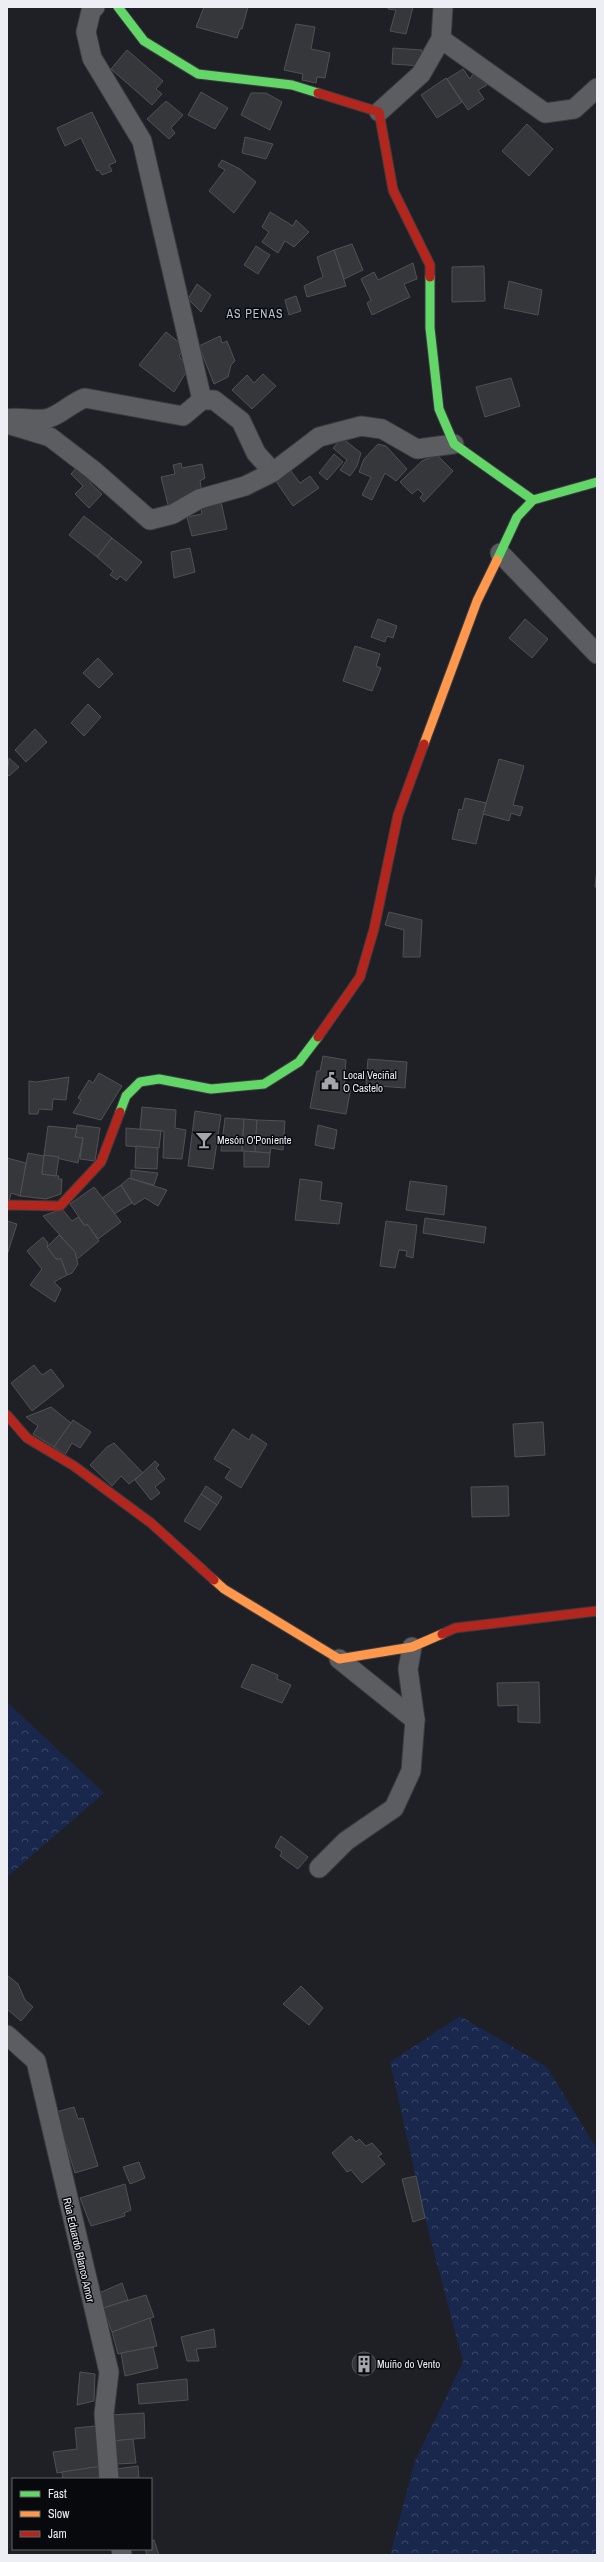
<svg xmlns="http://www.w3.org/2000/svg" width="604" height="2562" font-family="'Archivo Narrow',sans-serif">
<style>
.forest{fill:url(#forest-crowns)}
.building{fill:#36373b;stroke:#4f5155}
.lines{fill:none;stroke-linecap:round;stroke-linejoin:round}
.street-casing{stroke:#393b40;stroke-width:21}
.fast-casing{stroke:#393b40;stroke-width:11}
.slow-casing{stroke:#393b40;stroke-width:11}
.jam-casing{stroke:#393b40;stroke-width:11}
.street{stroke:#5b5d60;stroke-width:19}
.fast{stroke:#63d668;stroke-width:9}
.slow{stroke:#ff974d;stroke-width:9}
.jam{stroke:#b3261e;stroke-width:9}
.labels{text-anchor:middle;stroke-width:3;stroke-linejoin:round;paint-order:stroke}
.poi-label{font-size:11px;fill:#eceef4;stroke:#08090d;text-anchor:start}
.street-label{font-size:11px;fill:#eceef4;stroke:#08090d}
.neighbourhood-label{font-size:12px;letter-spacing:1px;fill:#bdc3ce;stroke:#08090d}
</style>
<defs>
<pattern id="forest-crowns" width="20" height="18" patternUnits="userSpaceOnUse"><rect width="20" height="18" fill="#19274c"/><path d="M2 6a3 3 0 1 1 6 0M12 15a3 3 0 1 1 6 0" fill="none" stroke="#3b4766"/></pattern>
</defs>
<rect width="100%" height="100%" fill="#1e2025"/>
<g class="forest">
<path d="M7,1702L104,1793L7,1877Z"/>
<path d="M460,2016L547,2067L597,2149V2555H390L415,2461L463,2362L425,2218L390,2062Z"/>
</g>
<g class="building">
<path d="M204,7H248L242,29H240L237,38L196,27Z"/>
<path d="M389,7H413L406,34L390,31L396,10L388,9Z"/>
<path d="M296,24L315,27L311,49L330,53L325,78L317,77L316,83L302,80L303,74L284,70Z"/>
<path d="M393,48L422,50L421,66L392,64Z"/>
<path d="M127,50L163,81L156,89L162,94L152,105L111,69Z"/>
<path d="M463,69L470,79L475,71L487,85L478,90L484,99L468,110L447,79Z"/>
<path d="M446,78L462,102L437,118L421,95Z"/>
<path d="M201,92L228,108L215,129L188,115Z"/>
<path d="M251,93H266L282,102L270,130L241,115Z"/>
<path d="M166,101L183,115L171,128L175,133L169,139L147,119Z"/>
<path d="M92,112L116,162L109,165L112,171L102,175L99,170L97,171L81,138L65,146L57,128Z"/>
<path d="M527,124L553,149L529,176L502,151Z"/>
<path d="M245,137L273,144L266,159L242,153Z"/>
<path d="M222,160L240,169L256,182L234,213L209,191L225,170L218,166Z"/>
<path d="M270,212L293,226L296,220L309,232L294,247L285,241L278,253L262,242L269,232L262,227Z"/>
<path d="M352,244L363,270L344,279L334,250Z"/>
<path d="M256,246L270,255L258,274L244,265Z"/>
<path d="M334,250L346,286L307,297L304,286L323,277L317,257Z"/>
<path d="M413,263L417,279L404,284L410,297L372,315L367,303L371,300L361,279L374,272L378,280Z"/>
<path d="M484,266L485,301L452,302V267Z"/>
<path d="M509,281L542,290L538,315L504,308Z"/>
<path d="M197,284L211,295L201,312L188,299Z"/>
<path d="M296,296L301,311L289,315L285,300Z"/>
<path d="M166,332L185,347L179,356L188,369L174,392L139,365Z"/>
<path d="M220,336L222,343L227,341L235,361L231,365L228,377L214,384L199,346Z"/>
<path d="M263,374L276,386L252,409L232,390L247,375L254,383Z"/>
<path d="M511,378L520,406L485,417L476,387Z"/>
<path d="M342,438L361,453L357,466L350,476L340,470L347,460L333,448Z"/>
<path d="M378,444L386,446L407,469L396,481L385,473L372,500L362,495L371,477L359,472L364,459Z"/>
<path d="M334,454L343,462L327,480L319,473Z"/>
<path d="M437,455L453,471L424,502L420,498L423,494L418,489L412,494L400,482L422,461Z"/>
<path d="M181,463L182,468L202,464L205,478L200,481L202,492L189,500L168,505L161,477L175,474L173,465Z"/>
<path d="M78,466L93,480L90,483L102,494L89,508L75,494L83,486L71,474Z"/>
<path d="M288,467L300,483L310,476L319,488L293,506L273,477Z"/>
<path d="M220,497L227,529L192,536L187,517L202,514L200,502Z"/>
<path d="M84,516L112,538L97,557L69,535Z"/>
<path d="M112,538L142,562L126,581L120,576L117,580L110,575L113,571L97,557Z"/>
<path d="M190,548L195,572L174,578L171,552Z"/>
<path d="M378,619L397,626L393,638L387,636L385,642L371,637Z"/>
<path d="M525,619L548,639L532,658L509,638Z"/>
<path d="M355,646L380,654L376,666L381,668L372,691L343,681Z"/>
<path d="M98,658L113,674L99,688L83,673Z"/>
<path d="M88,704L101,717L84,736L71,723Z"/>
<path d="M35,729L47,742L26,762L15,750Z"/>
<path d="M9,758L19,767L9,776L7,774Z"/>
<path d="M499,759L524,766L513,805L523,807L520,816L511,813L509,821L483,814Z"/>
<path d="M465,798L486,803L476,844L452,839L459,809L462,810Z"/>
<path d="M597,869V887H595Z"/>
<path d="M389,912L422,920L420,957H403L404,930L385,925Z"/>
<path d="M323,1056L346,1060L344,1086L351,1087L346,1114L310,1108L317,1071H320Z"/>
<path d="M368,1059L407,1062L405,1088L366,1085Z"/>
<path d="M99,1073L122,1086L101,1120L73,1113L81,1100L78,1098L89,1080L93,1083Z"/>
<path d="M69,1077L66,1100L53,1099L52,1110L39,1109L38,1114H29V1081L36,1082Z"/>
<path d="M142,1107L176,1110L175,1128L186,1130L182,1159L163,1158L164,1131L140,1129Z"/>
<path d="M195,1111L221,1115L213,1169L188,1166Z"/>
<path d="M225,1118L244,1119L242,1151H221Z"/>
<path d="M244,1119L257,1120L255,1152L242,1151Z"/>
<path d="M257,1120L285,1121L283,1150L271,1148L270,1153L255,1152Z"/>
<path d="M77,1125L100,1128L95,1161L80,1159L83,1138L75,1137Z"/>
<path d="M318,1125L337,1130L334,1149L315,1145Z"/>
<path d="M48,1126L77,1129L75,1137L83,1138L78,1163L44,1155Z"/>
<path d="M126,1128L161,1131L159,1148L126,1146Z"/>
<path d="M136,1146L158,1148L157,1169L135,1168Z"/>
<path d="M244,1151L270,1153L269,1167H244Z"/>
<path d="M28,1153L44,1156L42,1174L59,1176L58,1179H62L61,1194L46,1199L20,1196Z"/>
<path d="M44,1155L59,1157L56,1176L42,1174Z"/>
<path d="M7,1158L26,1163L20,1196L11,1193L9,1202H7Z"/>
<path d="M131,1170L158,1173L154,1185L131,1179Z"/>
<path d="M129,1178L167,1190L158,1206L145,1198L134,1205L121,1185Z"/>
<path d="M300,1179L322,1182L320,1200L342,1203L339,1224L295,1220Z"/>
<path d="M410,1181L447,1186L444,1215L406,1210Z"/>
<path d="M121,1185L132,1203L114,1214L102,1198Z"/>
<path d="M94,1187L121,1222L98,1239L87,1224L85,1226L70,1204Z"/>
<path d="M62,1209L72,1221L78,1217L85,1226L87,1224L99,1241L76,1260L75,1252L43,1216Z"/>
<path d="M425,1218L486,1227L484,1243L423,1233Z"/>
<path d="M7,1221L17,1224L7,1255Z"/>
<path d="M386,1221L417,1225L413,1258L406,1256L407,1251L399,1250L395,1268L380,1266Z"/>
<path d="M59,1235L75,1252L78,1264L72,1273L67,1275L61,1259H56L47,1247Z"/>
<path d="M43,1237L48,1243L47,1247L56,1259H61L67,1275L54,1282L61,1289L55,1302L30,1285L42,1269L27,1251Z"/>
<path d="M34,1365L42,1375L51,1369L64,1386L32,1411L11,1383Z"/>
<path d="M51,1407L71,1423L54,1447L33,1434L38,1426L26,1417Z"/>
<path d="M73,1420L91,1432L80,1448L72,1443L65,1455L54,1447Z"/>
<path d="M543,1422L545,1455L515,1457L513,1424Z"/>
<path d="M233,1429L249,1440L252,1434L267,1444L241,1488L225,1478L231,1469L214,1459Z"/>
<path d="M114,1443L143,1473L129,1484L121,1476L112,1486L90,1465L107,1447Z"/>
<path d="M155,1461L159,1465L156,1468L165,1479L155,1487L160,1493L151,1500L135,1480Z"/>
<path d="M206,1486L222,1497L217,1505L201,1494Z"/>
<path d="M508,1486L509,1516L472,1517L471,1487Z"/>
<path d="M201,1494L217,1505L200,1530L184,1521Z"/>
<path d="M252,1664L278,1675L277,1679L291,1685L282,1703L241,1687Z"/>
<path d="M539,1682L540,1723L518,1722V1705L498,1706L497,1683Z"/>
<path d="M281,1836L308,1857L298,1869L280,1856L282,1852L275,1847Z"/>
<path d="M7,1975L18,1984L25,2000L33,2007L21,2021L7,2009Z"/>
<path d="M301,1986L323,2008L309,2025L283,2004Z"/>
<path d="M74,2107L78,2119L83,2118L98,2166L75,2173L56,2112Z"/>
<path d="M351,2136L356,2142L359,2139L366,2146L372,2143L382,2154L378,2156L385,2164L362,2183L351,2170L347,2172L332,2153Z"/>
<path d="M139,2162L145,2178L130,2184L123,2167Z"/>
<path d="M416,2176L425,2218L413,2222L402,2179Z"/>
<path d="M125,2184L131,2210L124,2213L125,2216L91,2226L80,2198Z"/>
<path d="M122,2283L128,2300L103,2308L97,2294Z"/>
<path d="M146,2295L154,2317L112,2332L103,2308Z"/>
<path d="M150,2318L157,2346L118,2354L112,2332Z"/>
<path d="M214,2329L216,2347L196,2349L199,2361H187L181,2337Z"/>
<path d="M153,2347L158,2368L125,2376L121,2353Z"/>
<circle cx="364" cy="2364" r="12"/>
<path d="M80,2372L95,2374L94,2401L77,2405Z"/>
<path d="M187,2379L188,2400L139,2404L137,2384Z"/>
<path d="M144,2413L145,2438L113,2441L111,2415Z"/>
<path d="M96,2426L102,2466L57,2473L53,2452L77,2449L75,2428Z"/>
<path d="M133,2439L136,2463L116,2464L113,2441Z"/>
<path d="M102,2466L104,2479H63L62,2472Z"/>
<path d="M138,2466L139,2479H117L116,2469Z"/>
<path d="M154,2540L159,2555H147L145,2549H151V2541Z"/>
</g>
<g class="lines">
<g class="street-casing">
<g id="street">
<path d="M95,7L91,11L86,32L92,58L142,141L202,400"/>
<path d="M441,39L545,113L574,109L597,88"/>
<path d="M379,112L421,74L441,39L443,7"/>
<path d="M7,419C20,416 36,422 49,418C62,414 71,403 85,398L183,416L202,400H214L241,421L256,453L273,472"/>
<path d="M7,424L50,437L93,470L150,520L173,514L199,499L245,486L273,472L319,437L361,426L382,429L417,449L454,444"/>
<path d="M500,553L597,654"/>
<path d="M412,1647L408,1669L415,1720"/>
<path d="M319,1868L346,1841L394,1808L411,1771L415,1720L339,1659"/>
<path d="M7,2035L36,2061L109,2372L104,2414L109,2479"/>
<path d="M121,2549L122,2555"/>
</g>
</g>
<g class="fast-casing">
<g id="fast">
<path d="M118,7L144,41L198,74L292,85L318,93"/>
<path d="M430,277V328L439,409L454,444L533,500"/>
<path d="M497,560L517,517L533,500L597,482"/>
<path d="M120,1112L126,1096L140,1082L159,1079L211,1089L264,1084L299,1062L318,1037"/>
</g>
</g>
<g class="slow-casing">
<g id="slow">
<path d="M424,744L477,601L497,560"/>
<path d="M214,1580L224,1589L339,1659L412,1647L442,1634"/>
</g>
</g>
<g class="jam-casing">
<g id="jam">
<path d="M318,93L379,112L393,190L430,265V277"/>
<path d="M318,1037L360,977L374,929L398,815L424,744"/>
<path d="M7,1205L60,1206L101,1162L120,1112"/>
<path d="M7,1415L27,1438L74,1466L151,1523L214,1580"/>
<path d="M442,1634L455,1628L597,1611"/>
</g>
</g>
<use href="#street" class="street"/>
<use href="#fast" class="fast"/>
<use href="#slow" class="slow"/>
<use href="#jam" class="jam"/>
</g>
<defs>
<g id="civic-bare" transform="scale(1.38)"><path d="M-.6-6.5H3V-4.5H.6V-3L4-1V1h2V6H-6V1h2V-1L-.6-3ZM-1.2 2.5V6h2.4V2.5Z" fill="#a4a6ac" stroke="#08090d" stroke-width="2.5" paint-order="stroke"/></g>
<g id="bar-bare" transform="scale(1.38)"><path d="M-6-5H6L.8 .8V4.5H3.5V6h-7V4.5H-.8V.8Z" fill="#a4a6ac" stroke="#08090d" stroke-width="2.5" paint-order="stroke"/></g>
<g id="building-bare" transform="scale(1.38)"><path d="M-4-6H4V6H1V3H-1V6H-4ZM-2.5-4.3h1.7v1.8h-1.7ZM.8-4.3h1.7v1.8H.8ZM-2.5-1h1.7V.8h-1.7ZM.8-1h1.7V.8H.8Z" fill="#a4a6ac" stroke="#08090d" stroke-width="2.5" paint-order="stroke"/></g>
</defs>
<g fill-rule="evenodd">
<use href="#civic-bare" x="330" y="1081"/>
<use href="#bar-bare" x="204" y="1140"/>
<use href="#building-bare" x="364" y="2364"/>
</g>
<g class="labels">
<g class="poi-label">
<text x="343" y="1079">Local Veciñal<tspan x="343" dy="13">O Castelo</tspan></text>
<text x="217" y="1144">Mesón O'Poniente</text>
<text x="377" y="2368">Muíño do Vento</text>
</g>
<g class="street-label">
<text transform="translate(79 2250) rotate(77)" y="4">Rúa Eduardo Blanco Amor</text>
</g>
<g class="neighbourhood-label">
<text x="255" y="318">AS PENAS</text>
</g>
</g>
<rect width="604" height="2562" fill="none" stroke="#eceef4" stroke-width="16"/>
<rect x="12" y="2478" width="140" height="72" fill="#08090d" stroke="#636569"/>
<rect x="20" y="2491" width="20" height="6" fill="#63d668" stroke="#636569"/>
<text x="48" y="2498" font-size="12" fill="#eceef4">Fast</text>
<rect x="20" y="2511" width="20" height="6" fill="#ff974d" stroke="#636569"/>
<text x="48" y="2518" font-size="12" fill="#eceef4">Slow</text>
<rect x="20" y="2531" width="20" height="6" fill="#b3261e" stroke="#636569"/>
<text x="48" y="2538" font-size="12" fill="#eceef4">Jam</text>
</svg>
